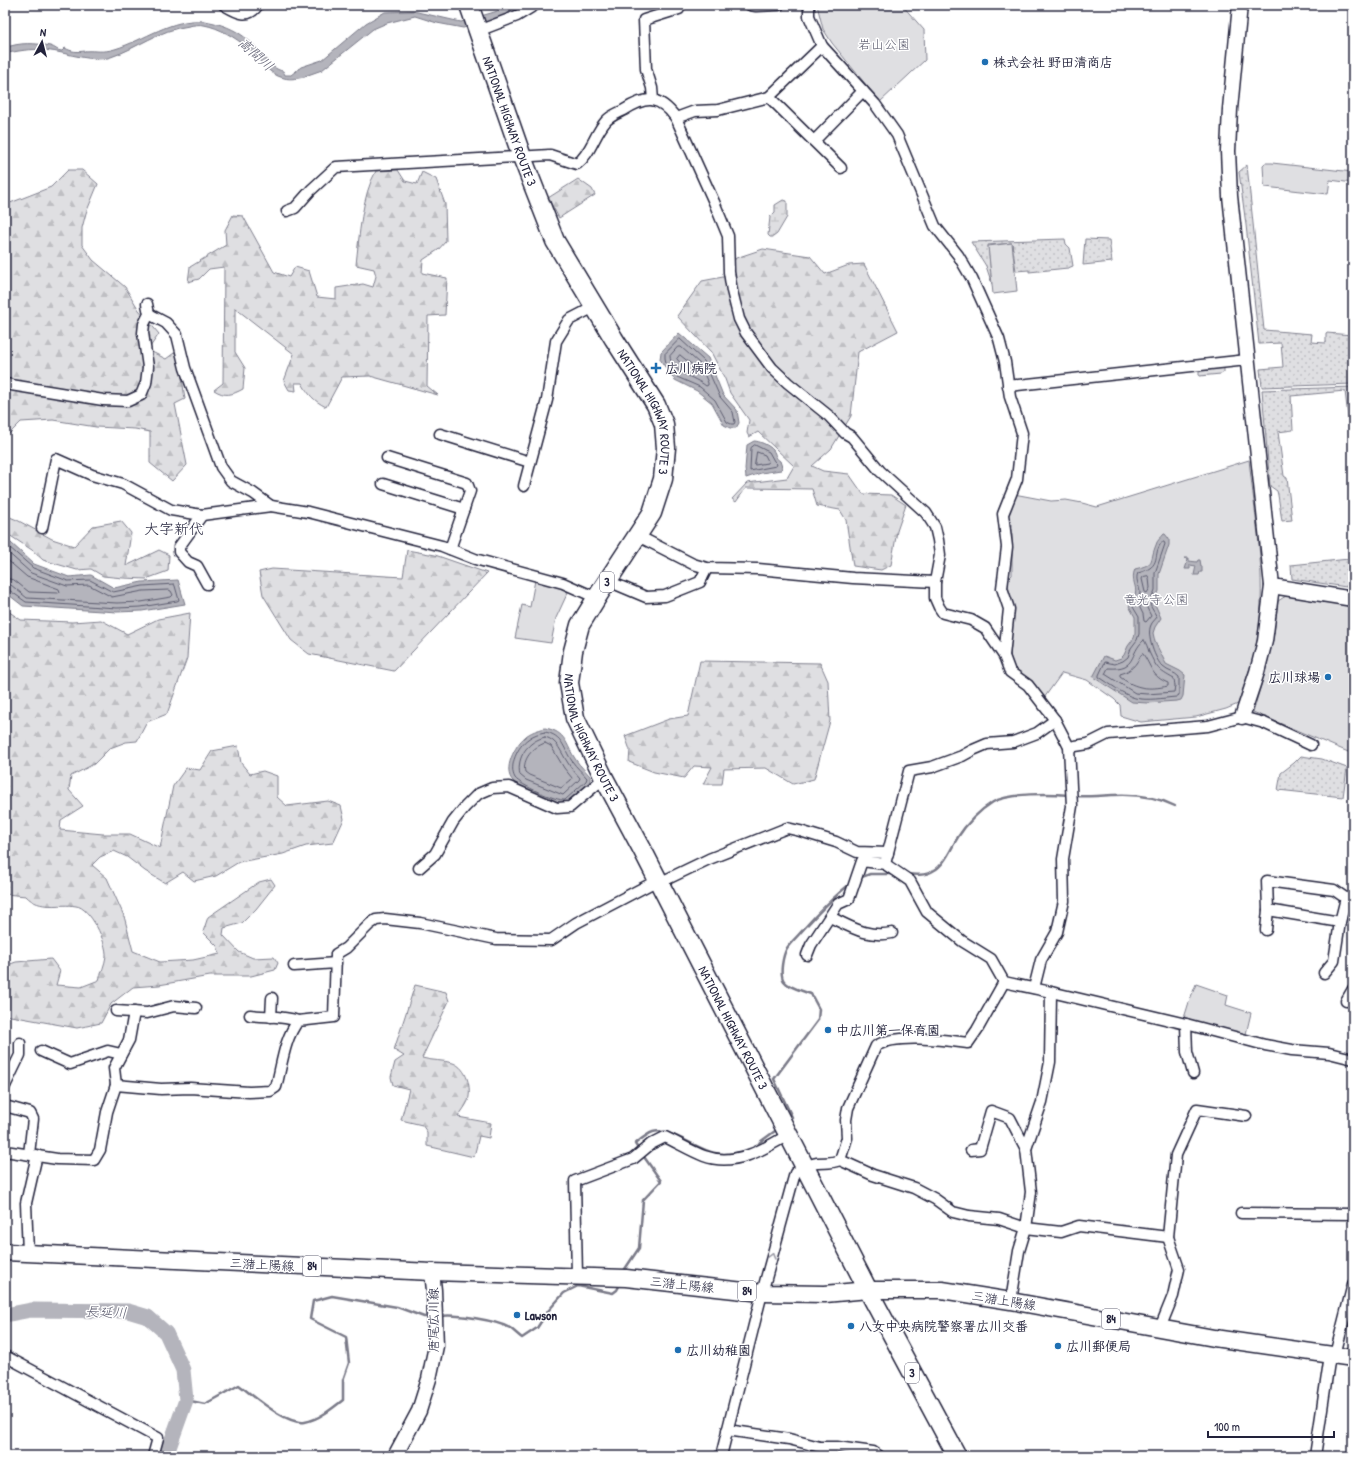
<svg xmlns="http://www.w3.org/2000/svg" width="1358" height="1461" font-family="'Patrick Hand','Klee One',sans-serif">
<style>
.grass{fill:url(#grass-dots);stroke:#80808e}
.forest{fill:url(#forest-firs);stroke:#80808e}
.wetland{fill:url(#wetland-marsh);stroke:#80808e}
.green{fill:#dfdfe2;stroke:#80808e}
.water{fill:#b4b4bc;stroke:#7a7a88}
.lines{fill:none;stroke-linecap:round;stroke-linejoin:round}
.shore{stroke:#5c5c6f;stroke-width:1}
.stream{stroke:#7a7a88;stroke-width:2.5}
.river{stroke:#b4b4bc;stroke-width:15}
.street-casing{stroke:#22223b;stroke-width:13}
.secondary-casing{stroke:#22223b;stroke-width:17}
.primary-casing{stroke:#22223b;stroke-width:19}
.highway-casing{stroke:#22223b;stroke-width:21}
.street{stroke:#fff;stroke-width:10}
.secondary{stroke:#fff;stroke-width:14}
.primary{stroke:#fff;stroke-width:16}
.highway{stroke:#fff;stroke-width:18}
.oneway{stroke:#9c9ca7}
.poi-dot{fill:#1f6fb2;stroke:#fff;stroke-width:1.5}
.labels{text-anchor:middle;stroke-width:3;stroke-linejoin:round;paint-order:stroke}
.shield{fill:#fff;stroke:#646476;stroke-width:1}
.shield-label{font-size:12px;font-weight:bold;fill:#22223b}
.park-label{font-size:13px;fill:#5b5b6d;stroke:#fff}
.poi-label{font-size:13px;font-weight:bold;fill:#22223b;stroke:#fff;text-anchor:start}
.street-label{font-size:13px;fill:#22223b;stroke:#fff}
.water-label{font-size:14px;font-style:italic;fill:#5c5c6f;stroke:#fff}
.quarter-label{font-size:15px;fill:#22223b;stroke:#fff}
</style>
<defs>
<pattern id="grass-dots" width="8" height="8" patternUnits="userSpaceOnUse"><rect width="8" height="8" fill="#dfdfe2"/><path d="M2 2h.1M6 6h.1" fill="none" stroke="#bfbfc3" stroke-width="1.8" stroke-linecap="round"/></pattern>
<pattern id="forest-firs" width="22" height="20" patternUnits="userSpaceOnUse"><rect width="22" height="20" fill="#dfdfe2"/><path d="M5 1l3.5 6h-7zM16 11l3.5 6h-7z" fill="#bfbfc3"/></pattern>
<pattern id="wetland-marsh" width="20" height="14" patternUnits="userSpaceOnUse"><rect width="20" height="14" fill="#dfdfe2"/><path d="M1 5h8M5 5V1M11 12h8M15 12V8" fill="none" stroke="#bfbfc3"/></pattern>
</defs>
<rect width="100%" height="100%" fill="#fff"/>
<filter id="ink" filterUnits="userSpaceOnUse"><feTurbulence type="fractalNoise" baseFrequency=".025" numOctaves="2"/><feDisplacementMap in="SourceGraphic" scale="8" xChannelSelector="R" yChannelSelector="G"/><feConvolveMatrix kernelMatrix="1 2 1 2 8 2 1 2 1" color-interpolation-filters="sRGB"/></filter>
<g filter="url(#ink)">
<g class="grass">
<path d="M1247,165L1264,330L1312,334L1311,342L1326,343V333L1353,335V384L1262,387L1260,369L1283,367L1281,343L1259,344L1246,225L1239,172Z"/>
<path d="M1065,239L1066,244L1070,248L1073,266L1068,268L1029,272V270L1016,271L1012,243L988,245L992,284L986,266L971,242Z"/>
<path d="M1085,239L1109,240L1112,262L1083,265Z"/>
<path d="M1353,387V461L1345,391L1291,396L1293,430L1278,432L1284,476L1287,478L1292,520L1282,521L1278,495L1277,491L1270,486L1262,390Z"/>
<path d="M1349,559L1353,579V588L1292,579L1291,565Z"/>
<path d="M1301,756L1322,759L1347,768L1343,797L1278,790L1281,773L1294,763Z"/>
</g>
<g class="forest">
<path d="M68,170H82L98,184L86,213L82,228V245L93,260L125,287L139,310L159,334L148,350L166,359L178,350L185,399L175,404L187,465L172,481L150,463V432L135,429L96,427L53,420L21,422L5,438V205L51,187Z"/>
<path d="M398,170L405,181L417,184L422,172L436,179L445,204L446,241L438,250L423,260L422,273L447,278L445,315L428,316L427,386L438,395L370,376L342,377L326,407C314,401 308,394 302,383H295L296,391L289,390L284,381L294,354L235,308V352L245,368L243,389C232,395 225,397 214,390L223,383L224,267L209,269L199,279L188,282L190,267L226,245L225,230L233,215L243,216L274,272L289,277L295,267L309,271L317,297L336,299V288L363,284L373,287L376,276L374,269L356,265C359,237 362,195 376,171Z"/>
<path d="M578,179L592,189L595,195L559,218L548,198Z"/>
<path d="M763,249L810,256L825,274L849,265L864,264L898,331L858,352L851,416L831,449L812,466L823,471L849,474L863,494L891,495L906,505L897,531L891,565L881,570L853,566L846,520L840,510L817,506L812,489L746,488L736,502L732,499L747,483L787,478L794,466L758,432L749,437L747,433L749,420L730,393L725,379L711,352L677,316L702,281L723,277L736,258Z"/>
<path d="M5,515L17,520L52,539L74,546L93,526L121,521L131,533L126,566L159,550L169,555L168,571L146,579L123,578L103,576L91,569L77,570L43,560L32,550L9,535L5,530Z"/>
<path d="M407,550L435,555L487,573L394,671L309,654L291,640L263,595L259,572L272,569L403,577Z"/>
<path d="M5,609L21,620L72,622L101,620L127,634L158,619L190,613L187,658L167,714L147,722L137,741L126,742L110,748L94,764L71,776L69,790L83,806L61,820L60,830L103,834H130L160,848L173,786L186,768L200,770L212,751L238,746L241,763L250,774L263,771L277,776V797L287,806L328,801L341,806L344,819L333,843L306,846L283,854L239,862L216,876L194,881L183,872L165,883L145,871L127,857L114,851L100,857L92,865L107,878L124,916L133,951L160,962L193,960L220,954L217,946L203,932L208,917L259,882L271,879L275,885L256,909L242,923L224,928L223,935L239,952L253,958L274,957L278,963L275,970L251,976H210L159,985L133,987L111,1004L101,1023L77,1028L5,1015V966L16,962L51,959L60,971L56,985L81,987L99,980C101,973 105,964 106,956C107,943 90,907 76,906C59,903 40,911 26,896L5,894Z"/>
<path d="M700,661L820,663L828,681L830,721L814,779L793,784L766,768L724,769L722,784H703L712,767L694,766L684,778L654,772L629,762L630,750L625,736L669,719L688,716Z"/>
<path d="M415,985L446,992L449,1001L422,1058C432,1061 443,1060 453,1063C467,1068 472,1088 468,1101C466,1106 461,1112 458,1117L491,1123L489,1138L479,1136L474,1157L427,1146V1132L422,1125L401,1120L409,1089L393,1085L391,1077L395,1062L404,1056L394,1050Z"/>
</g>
<path class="wetland" d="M783,200L787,201V217L777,234L773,237H770L768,235L770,217L775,212V205Z"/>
<g class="green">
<path d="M817,5H902L924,30L925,60L880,102L832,43L823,29Z"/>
<path d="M1265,163H1272L1353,172V183L1330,180L1328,194L1265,187L1264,183L1263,165Z"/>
<path d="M1012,243L1017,291L993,294L988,246Z"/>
<path d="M1224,368V372L1221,374L1199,376V371Z"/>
<path d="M1249,460C1255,518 1267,576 1258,634C1255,658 1245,681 1238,704L1226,709L1196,717L1141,722L1121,716L1120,705L1114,699L1087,680L1062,673L1044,698L1015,671L1010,656L1013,613L1007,580L1012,575V524L1007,523L1010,504L1014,494L1051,501L1066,500L1082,503L1097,507Z"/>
<path d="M535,580L559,586L568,592L556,618L551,643L515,638L522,605L530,607Z"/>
<path d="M1289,594L1353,606V754L1253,712L1266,669L1274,634L1278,601Z"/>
<path d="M1196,984L1228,995L1226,1005L1251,1013L1246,1034L1241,1035L1185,1021L1184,1018L1189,1002Z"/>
</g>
<g class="water">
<path d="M512,5H519L509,12L507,16L488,22L463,28L437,23L415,16L387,23L373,29L322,70L305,76V77C298,78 291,80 284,78C268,75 258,57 247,47C234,37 220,28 204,25C199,24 194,25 189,26C158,30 138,48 111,57C95,63 67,53 51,51C36,48 23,50 8,53L5,56V48C19,42 36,43 50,46C55,47 57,51 62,51L65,48C72,52 77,52 85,51C96,50 102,53 115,49C145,40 171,18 204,21C219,23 236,29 248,40C259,48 269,69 283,71L285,75H291L301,67L322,60L366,23L385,12L413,11L461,22L501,10Z"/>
<path d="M679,333L708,358L723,395L737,410L739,423L736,428H730L724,425L712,403L697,391L675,380L663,364L660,359L661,352Z"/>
<path d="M754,441C759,441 769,445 773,450C776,454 775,458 780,461L782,467L781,470L761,473L746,478L745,469L747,445Z"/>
<path d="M1164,534H1165L1169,539V545L1159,574V591L1154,602L1161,618L1155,627L1153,633L1155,642L1166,664L1180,671L1185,675L1183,696L1181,700L1177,701L1147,703L1132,702L1093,677L1104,656L1115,660L1121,658L1124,655L1128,646L1134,638L1135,634V617L1129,606C1131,603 1135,599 1135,595C1138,586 1130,581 1135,569C1156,564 1149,562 1156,545C1157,540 1161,538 1164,534Z"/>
<path d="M5,540L11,543L34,564L69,577L91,575L114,588L142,582L178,580L185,604L142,611L117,612L23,606L5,592Z"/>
<path d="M1185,558H1189V561L1197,562L1198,560H1200L1201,566H1202V572H1200L1199,575H1194L1196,566L1190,565V569H1185L1188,560Z"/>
<path d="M545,728C567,732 565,744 576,760C580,766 586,771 590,776V783L567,804H561C545,798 524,793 513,781C502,770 515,745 525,737C530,732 538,730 545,728Z"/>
</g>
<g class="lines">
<g class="shore">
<path d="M680,339L704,361L720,397L733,412L735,422L734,424H731L727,422L715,400L700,387L677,377L666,363L665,358V354Z"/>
<path d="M678,347H681L700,364L708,383V385L706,386C695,377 670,372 670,356Z"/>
<path d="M680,355L695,367V372C687,371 682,365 677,359Z"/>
<path d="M755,445L769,452L774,461L777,464L776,466L750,471L751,448Z"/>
<path d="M757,452L765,455L768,461L767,463L755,465Z"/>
<path d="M1162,542H1164L1165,544L1155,573V590L1150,602L1151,607L1157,617C1155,620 1152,622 1151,625C1146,635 1155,660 1163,667C1168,672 1175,672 1179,677V695L1176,697C1163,698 1148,701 1135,698C1124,695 1109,683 1099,677V675L1105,662L1115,664L1123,661L1128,657L1131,648L1137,640L1139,634V617L1133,607C1136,602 1140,598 1140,592C1139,585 1135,579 1138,573C1164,566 1151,555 1162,542Z"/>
<path d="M5,545L9,547L33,568L68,581L90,580L113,592L143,586L174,584L175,586L179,600L177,601L141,607L117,608L26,602L9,590L5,589"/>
<path d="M5,550L31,573L67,586L89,585L112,597L143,591L169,590L171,591L173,595L171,597L141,602L117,603L27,598L11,585L5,584"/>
<path d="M5,558L27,577L59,589L60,592L58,593L29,592L14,580L5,578"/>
<path d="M1148,576L1149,578L1150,588L1147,593L1145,592L1142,579L1143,577Z"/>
<path d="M1143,602L1145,604L1151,616L1146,622L1144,621L1143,614L1140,608Z"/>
<path d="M1144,640C1146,643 1148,648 1149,652C1157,669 1158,670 1174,679L1175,686L1174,692L1147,694L1135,693L1105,674L1108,668C1138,670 1128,654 1144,640Z"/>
<path d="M1143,654C1152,667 1151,676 1168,683V686C1149,690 1136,689 1120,677V674C1131,671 1136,665 1141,655Z"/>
<path d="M545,732C563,735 563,748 572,761C576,767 582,772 587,778L586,781L565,800C556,801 520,785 515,778C508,766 518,746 528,739C533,735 539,733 545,732Z"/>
<path d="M545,737C558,740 561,753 568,763C571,769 576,773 580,778L579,780L563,795L526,780L520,775C516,757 528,741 545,737Z"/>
<path d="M545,743L551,746L564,768L572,778L571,780L561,788L529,775L525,772C522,759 533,747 545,743Z"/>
</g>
<g class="stream">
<path d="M1073,796C1087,797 1100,796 1114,795C1134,794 1157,797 1175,806"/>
<path d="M906,874C915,875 925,876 933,871C945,865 951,848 958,837C966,824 980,810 993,802C1010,793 1049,793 1069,795"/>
<path d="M859,878L870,874H893"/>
<path d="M792,1117L774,1079L818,1020L819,1009L811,994C803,991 789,988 784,981C779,974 783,955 787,948C791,942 797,937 801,932C816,915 832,898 850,884"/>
<path d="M756,1148L760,1142L775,1131"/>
<path d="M639,1150L635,1144C640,1140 647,1134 653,1132C669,1127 698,1150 715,1153C723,1155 732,1154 740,1152"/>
<path d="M623,1272L639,1248L643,1200L661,1181L642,1154"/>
<path d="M440,1316C457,1314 495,1320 510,1328C514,1331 518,1335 522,1338L537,1328L548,1311L564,1293L578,1286L613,1293L617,1290L621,1283"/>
<path d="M186,1400L205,1404L239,1385C254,1396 286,1425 305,1422C318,1420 333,1408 343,1400V1380L349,1363L346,1337L310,1319L313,1301L332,1296L397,1307L424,1317H431"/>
</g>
<path class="river" d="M5,1315L31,1310L128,1311L148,1317L166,1333L183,1370L186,1400L166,1456"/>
<g class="street-casing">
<g id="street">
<path d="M224,5C236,12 248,20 258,5"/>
<path d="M750,5L756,6L779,5"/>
<path d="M809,5V16L822,46L875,104L897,135L935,226L958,255L972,279L999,339L1005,362L1010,397L1022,433L1017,479L1003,514L1007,547L1002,588L1009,609L1004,656"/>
<path d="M478,31L517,16L535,5"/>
<path d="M769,97L841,168"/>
<path d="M653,100L652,88L646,69L644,20L679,9L678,5"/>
<path d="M676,118L695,111L718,110L769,97L822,46"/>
<path d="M814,141L863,91"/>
<path d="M287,211L295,208L311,190L336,167L550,155L577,164C591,153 594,135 606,121C610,116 618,113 624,110C646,96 659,95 676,118L714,202L728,236L729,272L732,291L739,319L746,333L772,368L788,383L829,416L845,433L852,437L880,471L926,513L935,527L938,540L940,555L935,582V598L939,607L943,613L971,620L985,628L1004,656L1010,672L1028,685L1055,720L1069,747L1072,806L1063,859L1064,901L1057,932L1041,960L1034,988"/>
<path d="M149,314L166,323L177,335L185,368L221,467L231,481L253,493L271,506L308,512L442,546L475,559L563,583L597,598"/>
<path d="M5,384L103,400L128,401L141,395L146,383L148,367L143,333L144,324L149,314L147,304"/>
<path d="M1008,386L1247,360"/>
<path d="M440,434L530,462"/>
<path d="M387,458L467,483L470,491L450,549"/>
<path d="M383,484L464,509"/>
<path d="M524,486L547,400L556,341L569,320L594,307"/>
<path d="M202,515L179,547V552L188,562L197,566L207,584"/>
<path d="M42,528L56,459L92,475L123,484L171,510L202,515L271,506"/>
<path d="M638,536L693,564L707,568L758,569L853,578L935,582"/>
<path d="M608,581L646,597L665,596L700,582L707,568"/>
<path d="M1069,747L1088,744L1108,734L1208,726L1242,717L1264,723L1311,745"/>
<path d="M885,864L909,771L932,767L962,756L973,750L987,744L1013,742L1037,733L1055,720"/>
<path d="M419,868L435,854L453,822L465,807L478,794L492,788L509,787L557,808L570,807L604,778"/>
<path d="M659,883L709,859L787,828L800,831L836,842L857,852L888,853"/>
<path d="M1268,910L1340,922"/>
<path d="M830,917C851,927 867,938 892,933"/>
<path d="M1266,930L1268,910L1267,881L1334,890L1347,899L1353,900"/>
<path d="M807,955L811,945L838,904L849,899L862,861L885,864L910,881L927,912L962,941L991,959L1004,982L1051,992L1186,1024L1265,1045L1292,1050L1329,1053L1353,1059"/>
<path d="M294,966L336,963"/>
<path d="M1324,973L1334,961L1340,922L1346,898"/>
<path d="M1346,1001L1353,989"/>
<path d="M116,1011L147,1013L174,1006L196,1008"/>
<path d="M250,1015C265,1017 284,1016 298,1021"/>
<path d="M271,1017L272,998"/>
<path d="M1186,1024L1187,1052L1193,1073"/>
<path d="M41,1051L70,1064L108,1051L121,1054"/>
<path d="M116,1085L161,1089L190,1088L249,1092L270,1091L276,1087C282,1065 284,1039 298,1021L334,1017L336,954L346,948L370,924L376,920L385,919L420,923L496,939L551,940L576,923L658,880"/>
<path d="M5,1086L20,1055V1043"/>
<path d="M5,1106L30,1113L33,1119L29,1154"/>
<path d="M971,1150L980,1149L991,1111L1010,1118L1026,1149"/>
<path d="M5,1151L57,1159L94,1160L100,1150L107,1112L116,1085L114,1068L129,1040L134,1012"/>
<path d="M840,1160L873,1175L914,1188L935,1199L953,1212L969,1216L999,1219L1026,1228L1061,1232L1079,1226L1168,1237"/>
<path d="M1241,1213L1353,1214"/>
<path d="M28,1253L26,1203L37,1155"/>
<path d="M577,1276L575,1181L633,1159L651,1144L665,1137C678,1143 691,1151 704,1156C734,1167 763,1150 788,1135"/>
<path d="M1011,1301L1019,1251L1026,1228L1031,1192L1026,1149L1042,1102L1050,1062L1051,992"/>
<path d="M1160,1328L1173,1296L1179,1269L1168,1237L1176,1155L1197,1109L1246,1116"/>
<path d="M1335,1355L1353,1284"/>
<path d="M5,1356L158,1438L153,1456"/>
<path d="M727,1430L789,1439L820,1447H837L873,1452L879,1456"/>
<path d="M721,1456L762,1293L795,1173C802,1169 809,1164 817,1163C827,1162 830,1164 840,1160L847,1138L846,1120L848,1108L876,1046C895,1033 945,1040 968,1043L977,1030L1004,982"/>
<path d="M1315,1456L1330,1355"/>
</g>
</g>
<g class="secondary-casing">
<g id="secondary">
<path d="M1240,5L1230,109L1228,151L1230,196L1272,586L1265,641L1257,672L1242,717"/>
<path d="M1272,586L1353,599"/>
<path d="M395,1456L419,1411L429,1379L436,1346L434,1290L432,1272"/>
</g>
</g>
<g class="primary-casing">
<path id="primary" d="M5,1252L432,1272L626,1278L762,1293L825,1294L868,1290H942L1011,1301L1214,1338L1353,1358"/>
</g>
<g class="highway-casing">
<g id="highway">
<path id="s1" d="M469,5L522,157L555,241L614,339L656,405L664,424L666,448L663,479L652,513L599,594L580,625L573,651L569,683L575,718L604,778L642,849L868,1290L957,1456"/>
</g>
</g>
<use href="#street" class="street"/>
<use href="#secondary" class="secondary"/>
<use href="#primary" class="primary"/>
<use href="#highway" class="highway"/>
</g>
<defs><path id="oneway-chevron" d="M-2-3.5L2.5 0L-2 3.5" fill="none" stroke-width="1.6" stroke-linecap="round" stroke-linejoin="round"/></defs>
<use class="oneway" href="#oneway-chevron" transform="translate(772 1256) rotate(-75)"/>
</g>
<g class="poi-dot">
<circle cx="985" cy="62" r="4"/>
<path d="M654 362h4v4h4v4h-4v4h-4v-4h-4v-4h4z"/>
<circle cx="1328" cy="677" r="4"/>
<circle cx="828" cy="1030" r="4"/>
<circle cx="517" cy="1315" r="4"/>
<circle cx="851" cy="1326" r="4"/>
<circle cx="1058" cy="1346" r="4"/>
<circle cx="678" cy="1350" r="4"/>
</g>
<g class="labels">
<g class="shield">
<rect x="600" y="572" width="14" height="20" rx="3"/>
<rect x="303" y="1256" width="18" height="20" rx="3"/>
<rect x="738" y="1281" width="18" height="20" rx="3"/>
<rect x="1102" y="1309" width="18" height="20" rx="3"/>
<rect x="905" y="1363" width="14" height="20" rx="3"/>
</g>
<g class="shield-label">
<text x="607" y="586">3</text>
<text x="312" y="1270">84</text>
<text x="747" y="1295">84</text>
<text x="1111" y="1323">84</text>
<text x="912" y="1377">3</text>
</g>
<g class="park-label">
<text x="884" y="49">岩山公園</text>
<text x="1156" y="604">竜光寺公園</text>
</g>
<g class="poi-label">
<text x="993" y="67">株式会社 野田清商店</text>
<text x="665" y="373">広川病院</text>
<text x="1320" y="682" text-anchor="end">広川球場</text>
<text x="836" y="1035">中広川第一保育園</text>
<text x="525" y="1320">Lawson</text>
<text x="859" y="1331">八女中央病院警察署広川交番</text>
<text x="1066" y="1351">広川郵便局</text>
<text x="686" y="1355">広川幼稚園</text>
</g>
<g class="street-label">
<text dy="5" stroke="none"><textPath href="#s1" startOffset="123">NATIONAL HIGHWAY ROUTE 3</textPath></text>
<text dy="5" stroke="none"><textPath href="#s1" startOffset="447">NATIONAL HIGHWAY ROUTE 3</textPath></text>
<text dy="5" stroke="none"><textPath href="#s1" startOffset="807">NATIONAL HIGHWAY ROUTE 3</textPath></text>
<text dy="5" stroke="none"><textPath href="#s1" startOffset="1131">NATIONAL HIGHWAY ROUTE 3</textPath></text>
<text transform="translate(262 1264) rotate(3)" y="5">三潴上陽線</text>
<text transform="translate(682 1284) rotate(6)" y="5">三潴上陽線</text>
<text transform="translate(1004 1300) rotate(9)" y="5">三潴上陽線</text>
<text transform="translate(433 1320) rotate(-90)" y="5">唐尾広川線</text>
</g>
<g class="water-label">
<text transform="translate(256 54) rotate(42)" y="5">高間川</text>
<text transform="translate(106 1312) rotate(2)" y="5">長延川</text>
</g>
<g class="quarter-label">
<text x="174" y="534">大字新代</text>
</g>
</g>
<rect width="1358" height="1461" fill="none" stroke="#fff" stroke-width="20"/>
<rect x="10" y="10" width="1338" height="1441" fill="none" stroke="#22223b" stroke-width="1.5" filter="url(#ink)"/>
<g transform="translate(42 42) rotate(7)" stroke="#ffffff" stroke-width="3" paint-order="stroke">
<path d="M0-3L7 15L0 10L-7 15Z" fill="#22223b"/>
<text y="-6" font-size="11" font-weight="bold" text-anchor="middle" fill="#22223b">N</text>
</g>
<path d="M1208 1431v6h126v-6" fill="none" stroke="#22223b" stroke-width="2"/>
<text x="1214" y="1431" font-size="12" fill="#22223b" stroke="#ffffff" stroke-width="3" paint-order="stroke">100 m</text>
</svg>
